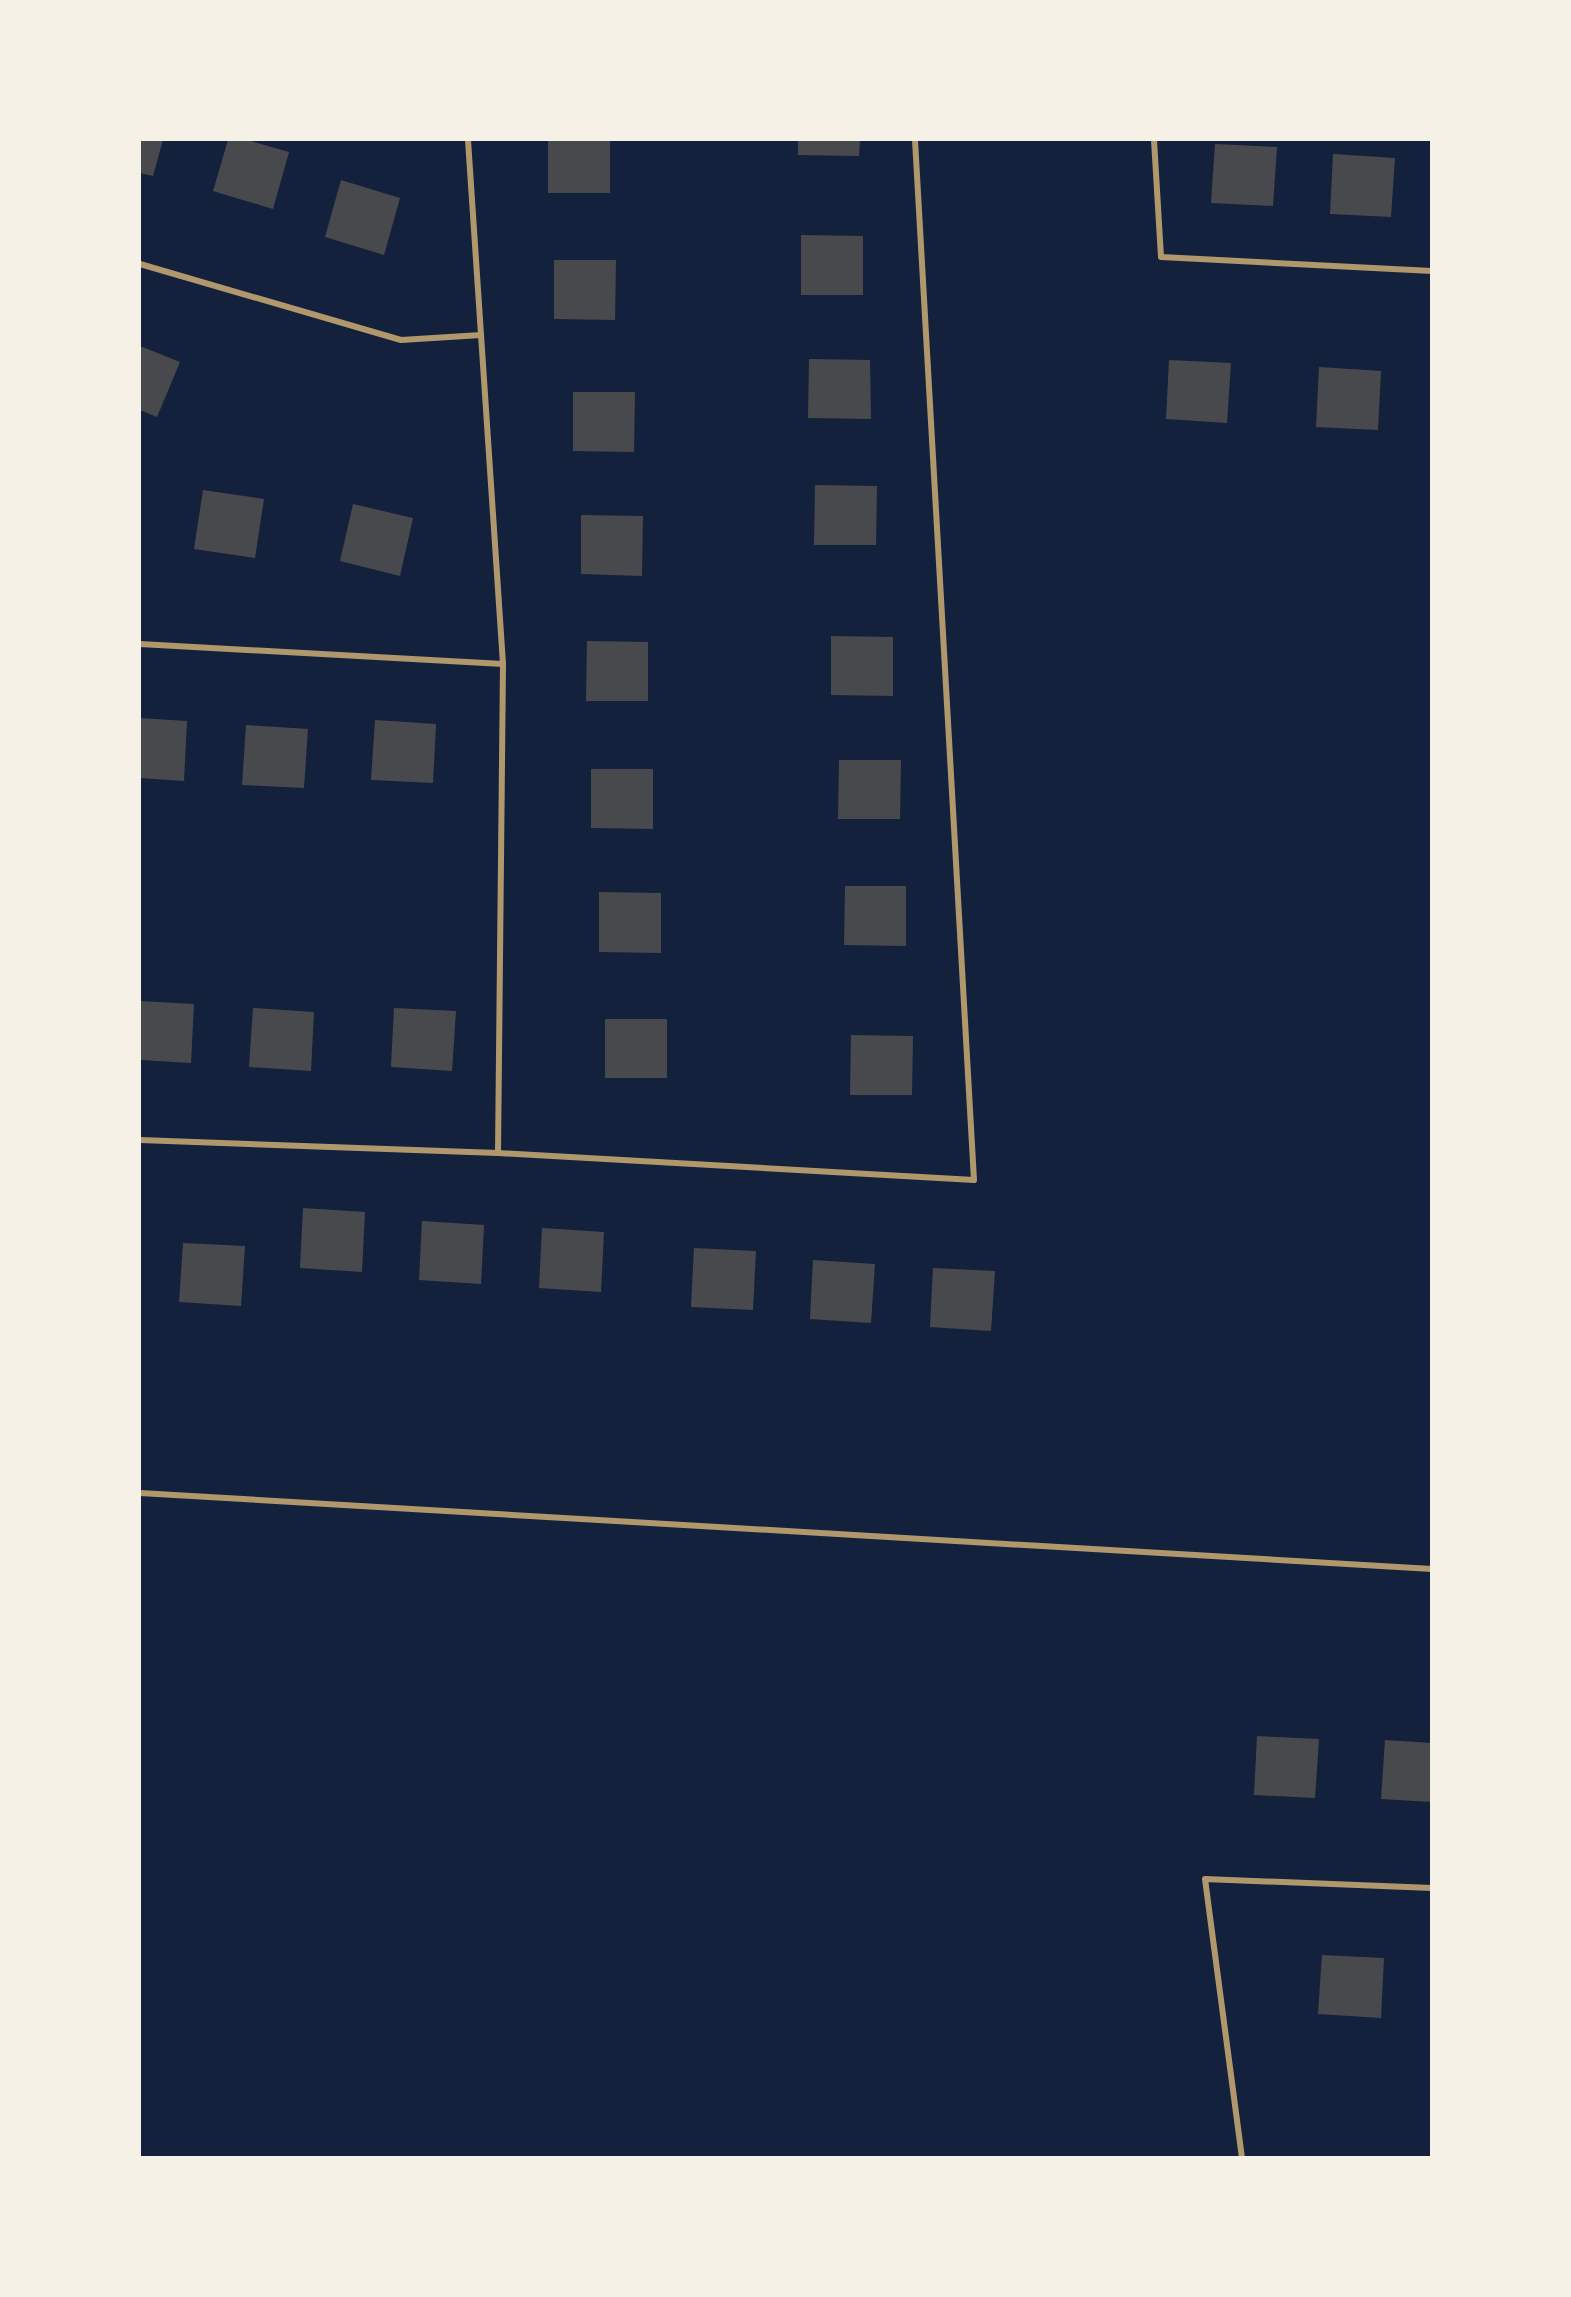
<svg xmlns="http://www.w3.org/2000/svg" width="1571" height="2297" font-family="Inter,sans-serif">
<style>
.building{fill:#48494c}
.lines{fill:none;stroke-linecap:round;stroke-linejoin:round}
.minor{stroke:#b1986c;stroke-width:6}
</style>
<rect width="100%" height="100%" fill="#14213d"/>
<g class="building">
<path d="M140,140H163L153,176L140,173Z"/>
<path d="M228,140H247L289,152L273,209L213,191Z"/>
<rect x="548" y="140" width="62" height="53"/>
<path d="M798,140H860L859,156L798,155Z"/>
<path d="M1215,144L1277,147L1273,206L1211,203Z"/>
<path d="M1333,154L1395,158L1391,217L1330,214Z"/>
<path d="M341,180L400,198L384,255L325,237Z"/>
<path d="M801,235L863,236V295H801Z"/>
<path d="M554,260H616L615,320L554,319Z"/>
<path d="M140,346L180,362L157,417L140,410Z"/>
<path d="M809,359L870,360L871,419L808,418Z"/>
<path d="M1169,360L1231,363L1227,423L1166,419Z"/>
<path d="M1319,367L1381,371L1378,430L1316,427Z"/>
<path d="M573,392H635L634,452L573,451Z"/>
<path d="M815,485L877,486L876,545H814Z"/>
<path d="M203,490L264,499L255,558L194,549Z"/>
<path d="M353,504L413,518L400,576L340,561Z"/>
<path d="M581,515L643,516L642,576L581,574Z"/>
<path d="M831,636L893,637V696L831,695Z"/>
<path d="M587,641L648,642V701H586Z"/>
<path d="M140,718L187,721L184,781L140,778Z"/>
<path d="M375,720L436,724L433,783L371,780Z"/>
<path d="M246,725L308,729L304,788L242,785Z"/>
<path d="M839,760H901L900,819H838Z"/>
<path d="M591,769H653V829L591,828Z"/>
<path d="M845,886H906V946L844,945Z"/>
<path d="M599,892L661,893V953L599,952Z"/>
<path d="M140,1001L194,1004L191,1063L140,1060Z"/>
<path d="M253,1008L314,1012L311,1071L249,1067Z"/>
<path d="M394,1008L456,1011L452,1071L391,1067Z"/>
<rect x="605" y="1019" width="62" height="59"/>
<path d="M851,1035L913,1036L912,1095H850Z"/>
<path d="M303,1208L365,1212L362,1272L300,1268Z"/>
<path d="M422,1221L484,1225L481,1284L419,1280Z"/>
<path d="M542,1228L604,1232L601,1292L539,1288Z"/>
<path d="M183,1243L245,1246L241,1306L179,1302Z"/>
<path d="M694,1248L756,1251L753,1310L691,1307Z"/>
<path d="M813,1260L875,1264L871,1323L810,1319Z"/>
<path d="M933,1268L995,1271L991,1331L930,1327Z"/>
<path d="M1257,1736L1319,1739L1315,1798L1254,1795Z"/>
<path d="M1385,1740L1432,1743V1802L1381,1799Z"/>
<path d="M1322,1955L1384,1958L1381,2018L1318,2014Z"/>
</g>
<g class="lines">
<g class="minor">
<path d="M468,140L503,664L498,1153"/>
<path d="M1154,140L1161,257L1432,271"/>
<path d="M140,264L401,340L481,335"/>
<path d="M140,644L503,664"/>
<path d="M140,1140L498,1153L974,1180L915,140"/>
<path d="M140,1493L1432,1569"/>
<path d="M1242,2158L1205,1879L1432,1888"/>
</g>
</g>
<rect width="1571" height="2297" fill="none" stroke="#f6f1e7" stroke-width="282"/>
</svg>
